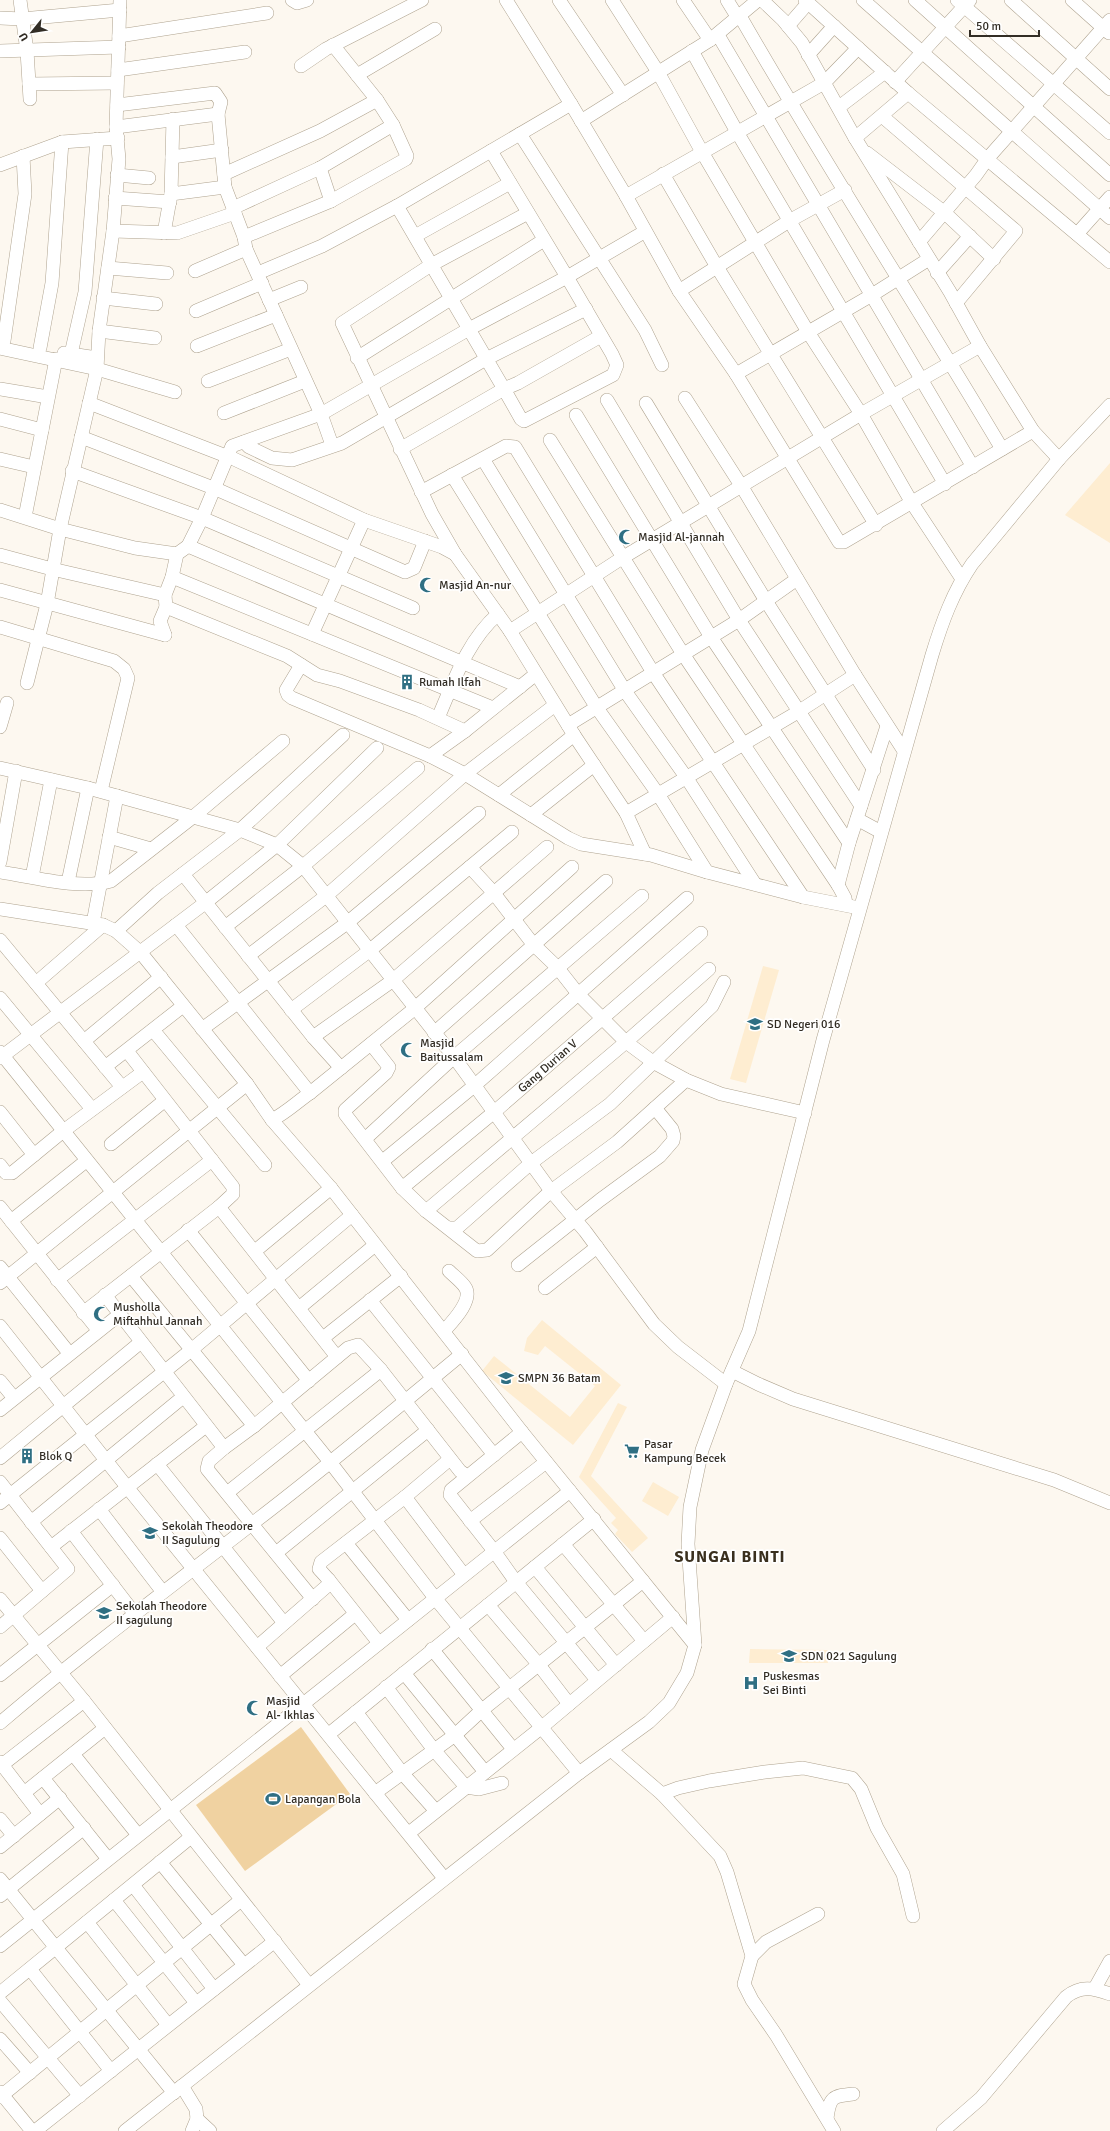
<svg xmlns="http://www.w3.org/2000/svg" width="1110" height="2131" font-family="Signika,sans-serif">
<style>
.built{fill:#feedd1}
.green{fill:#f0d2a1}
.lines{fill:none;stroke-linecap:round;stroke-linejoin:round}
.minor-casing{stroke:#afa38f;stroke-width:14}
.minor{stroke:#fff;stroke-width:13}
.labels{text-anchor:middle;stroke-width:3.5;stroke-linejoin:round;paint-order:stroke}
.poi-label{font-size:12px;fill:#322d25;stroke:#fff;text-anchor:start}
.street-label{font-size:12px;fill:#322d25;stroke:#fff}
.district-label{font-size:16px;font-weight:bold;letter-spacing:1px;fill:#3a301f;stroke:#fff}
</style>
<rect width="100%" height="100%" fill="#fdf8f0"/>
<g class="built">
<path d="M1110,463V543L1065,515Z"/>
<path d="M763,966L779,970L746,1083L730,1079Z"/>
<path d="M542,1320L621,1385L573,1445L482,1371L494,1356L570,1417L595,1386L545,1346L538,1355L524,1351L527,1338Z"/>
<path d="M618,1403L627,1407L591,1476L648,1538L632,1552L615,1534L618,1530L611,1523L616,1518L579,1477Z"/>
<path d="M653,1482L679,1497L668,1516L642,1501Z"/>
<path d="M750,1649L828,1650V1663H749Z"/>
</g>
<path class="green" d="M301,1727L350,1794L245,1871L196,1805Z"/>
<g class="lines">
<g class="minor-casing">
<g id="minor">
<path d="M20,0L27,51L30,99"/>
<path d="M292,0L297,3L307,0"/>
<path d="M506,0L571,104L626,196L679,291L736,374L839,542H844L1033,431"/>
<path d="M559,0L623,95"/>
<path d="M612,0L658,72L702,152L808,332L861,414L912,503L962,579"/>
<path d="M683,0L710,40"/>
<path d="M727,0L738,18"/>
<path d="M762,0L783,20L802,43L855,138L950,292L980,346L1033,431L1059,459"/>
<path d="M805,0L908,93L1110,262"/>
<path d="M863,0L1110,218"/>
<path d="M915,0L1110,175"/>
<path d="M957,0L1110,133"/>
<path d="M1011,0L1110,89"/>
<path d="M1072,0L1109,33"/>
<path d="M740,16C824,163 916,304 1002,449"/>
<path d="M0,18L22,19L120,10"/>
<path d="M788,26L808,3"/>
<path d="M718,35L973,467"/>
<path d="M119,36L267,13"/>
<path d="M0,51L119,47"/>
<path d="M692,51L737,132L945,484"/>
<path d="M808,55L834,26"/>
<path d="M301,66L326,49L422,0"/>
<path d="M118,70L245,52"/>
<path d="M357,75L435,29"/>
<path d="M895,82L970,0"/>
<path d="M29,84L117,83"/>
<path d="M117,105L215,93L221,102L218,114"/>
<path d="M839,107L885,72"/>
<path d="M883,117L1016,231L956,303"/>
<path d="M173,119L171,194L225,187"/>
<path d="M581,121L710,40L758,0"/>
<path d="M520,134L645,330L662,365"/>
<path d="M855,138L908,93"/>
<path d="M491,151L567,277L644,232"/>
<path d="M867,153L945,213L994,259"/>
<path d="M172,157L222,150"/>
<path d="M0,165L62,142L118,138"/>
<path d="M320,168L331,201"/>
<path d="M224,174L320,131L377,100"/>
<path d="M663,174L717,267L876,525"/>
<path d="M117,175L149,178"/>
<path d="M626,196L824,83L858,48"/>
<path d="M115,198L170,202"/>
<path d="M397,206L504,389L518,383L601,336"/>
<path d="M233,208L320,168L393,125"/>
<path d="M528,213L431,265L342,323L432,514L455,554L510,631L574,735L626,813L645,854"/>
<path d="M113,231L177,233L235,213"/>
<path d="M164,233L171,194"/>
<path d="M1077,234L1110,197"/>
<path d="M415,236L510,183"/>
<path d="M244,237L331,201L406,159L407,156L393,125L377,100L333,45"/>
<path d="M919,242L976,175L988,158L1110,20"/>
<path d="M108,268L167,273"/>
<path d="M195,271L246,249"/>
<path d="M258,273L322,246L397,206L571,104"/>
<path d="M937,273L970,236"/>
<path d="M679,291L789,221L845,190"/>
<path d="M103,298L156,304"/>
<path d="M269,300L301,287"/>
<path d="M196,311L262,283"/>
<path d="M99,331L155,338"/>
<path d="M4,341L25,194L23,156"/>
<path d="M197,346L276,315"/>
<path d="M0,348L97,369L175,392"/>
<path d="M40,348L52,283L62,142"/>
<path d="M64,353L97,358"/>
<path d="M71,354L85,292L97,139"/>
<path d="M357,358L544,240"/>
<path d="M736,374L872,295L929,259"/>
<path d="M208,381L291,349"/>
<path d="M0,389L48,397"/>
<path d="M685,398L742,487L855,675L904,751"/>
<path d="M607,400L739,620L861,806"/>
<path d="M89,403L234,459L364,520L442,547L455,554"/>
<path d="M646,403L766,601L874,770"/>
<path d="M224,413L305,381"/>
<path d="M576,415L711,637L849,843"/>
<path d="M0,419L42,430"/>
<path d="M81,437L216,489L405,572L414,568L425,541"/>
<path d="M550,440L683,654L838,885L845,898L846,904"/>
<path d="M244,442L249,447L272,458L292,460L342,443L486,359L586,309"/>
<path d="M332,445L321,414L469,329L567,277L612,354L617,365L613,375L524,421L521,419L504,389L400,449"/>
<path d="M0,459L34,467"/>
<path d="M483,459L625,691L686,777L755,884"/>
<path d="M72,471L202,518L413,608"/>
<path d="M452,475L597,708L658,794L707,872"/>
<path d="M421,492L506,446L515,447L654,674L803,897"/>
<path d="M0,510L60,529L135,548L177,554L188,546L202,518L232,446L321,414L246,249L244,237L225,187L218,114L116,127"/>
<path d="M25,517L56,359"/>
<path d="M188,546L520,687"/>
<path d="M0,555L52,569L165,595"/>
<path d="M172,577L493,708"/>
<path d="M0,590L165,635"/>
<path d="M166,607L287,656L317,675L340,681L419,710L465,731L536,674"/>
<path d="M0,627L114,661L124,669L128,678L101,791"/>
<path d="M510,631L622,558L861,414L980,346"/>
<path d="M312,634L364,520"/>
<path d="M165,635L160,621L166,607L165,595L172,577L177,554"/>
<path d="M301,665L286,690L288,695L292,698L430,756L465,774L568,838L581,844L651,855L707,872L803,897L859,908"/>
<path d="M27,683L47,604L60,529L97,369L99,331L113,231L119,159L116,127L120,0"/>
<path d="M438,718C454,681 467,641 498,614"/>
<path d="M568,725L739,620L797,579"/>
<path d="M0,727L7,703"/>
<path d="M430,756L465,731"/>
<path d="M0,768L88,788L240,830L277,845L303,866L454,1057L551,1191L585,1231L654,1324L678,1347L726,1384"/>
<path d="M499,795L574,735"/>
<path d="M626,813L798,712L855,675"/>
<path d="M531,815L594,765"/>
<path d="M857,819L881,832"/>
<path d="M109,837L151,849"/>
<path d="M0,862L16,771"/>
<path d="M470,867L493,892L533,944L557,967L579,995L626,1042L653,1062L686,1080L721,1094L805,1113"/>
<path d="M0,872C33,877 79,890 111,881L193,817L283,741"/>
<path d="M183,874L313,1037L341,1068"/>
<path d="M32,877L51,780"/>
<path d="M68,882L88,788"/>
<path d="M838,885L849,843L887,726"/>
<path d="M0,909L103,925L116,931L141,953L247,1084L272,1120L331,1188L522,1432L695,1645"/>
<path d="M93,923L117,796"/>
<path d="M176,925L310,1093"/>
<path d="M225,927L303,866L418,768"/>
<path d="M116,931L158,893L240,830L343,735"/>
<path d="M0,940L122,1087"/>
<path d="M248,956L326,896L465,774L555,705"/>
<path d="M36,983L103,925"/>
<path d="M0,998L92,1109"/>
<path d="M291,1010L369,951L512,832"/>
<path d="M202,1029L347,923L479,813"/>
<path d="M153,1030L265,1165"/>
<path d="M434,1033L606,881"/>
<path d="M313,1037L392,981L547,847"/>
<path d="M84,1041L161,977"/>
<path d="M371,1044L389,1067L386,1073L345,1110V1114L402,1188L426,1211L477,1251L487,1250L551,1191L617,1142L686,1080"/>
<path d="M127,1051L233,1187V1194L219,1207"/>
<path d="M0,1052L330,1462L435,1598L579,1773"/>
<path d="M0,1058L205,903L277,845L377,748"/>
<path d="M105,1067L183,1006"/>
<path d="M0,1112L34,1155"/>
<path d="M272,1120C287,1112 297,1102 310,1093L414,1009L572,867"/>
<path d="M365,1139L454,1057L642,896"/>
<path d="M111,1144L164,1101"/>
<path d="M384,1163V1160L474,1086L687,898"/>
<path d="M0,1165L6,1173H12L62,1132L143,1072"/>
<path id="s1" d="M402,1188L493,1113L701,933"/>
<path d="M0,1207L98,1330"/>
<path d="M426,1211L626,1042L709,969"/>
<path d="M11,1221L86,1161"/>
<path d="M449,1228H457L531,1163L610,1104L712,1006L724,982"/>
<path d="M188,1230L309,1381"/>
<path d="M255,1251L331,1188"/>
<path d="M518,1265L600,1200L660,1156L673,1141L674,1136L672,1129L655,1108"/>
<path d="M0,1267L69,1353"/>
<path d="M131,1276L254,1426"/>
<path d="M57,1280L212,1160"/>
<path d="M0,1283L247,1084"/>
<path d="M545,1288L597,1247"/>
<path d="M105,1295L224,1448"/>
<path d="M370,1300L494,1455"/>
<path d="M299,1308L375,1245"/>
<path d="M83,1313L219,1207L337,1357"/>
<path d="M0,1326L127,1487L444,1878"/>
<path d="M444,1331C452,1322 474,1300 465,1287C461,1281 454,1276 449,1271"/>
<path d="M323,1338L401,1276"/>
<path d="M732,1371L758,1384L793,1399L1054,1480L1110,1503"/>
<path d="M0,1381L14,1398"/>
<path d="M0,1410L119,1315"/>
<path d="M522,1432L451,1490L450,1495L494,1551L516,1582L597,1680"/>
<path d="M0,1458L141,1342"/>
<path d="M157,1464L284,1623"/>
<path d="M0,1482L68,1569L0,1627"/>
<path d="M227,1493L381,1370"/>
<path d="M405,1497L464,1575"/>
<path d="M0,1503L190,1351L352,1215"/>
<path d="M99,1509L162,1591"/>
<path d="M470,1521L546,1462"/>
<path d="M31,1522L183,1397"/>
<path d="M71,1531L134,1613"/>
<path d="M0,1538L42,1591"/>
<path d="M346,1543L408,1620"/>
<path d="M563,1544L644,1641"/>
<path d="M51,1547L206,1426"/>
<path d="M276,1553L428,1430"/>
<path d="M535,1567L616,1665"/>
<path d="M329,1580L379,1643"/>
<path d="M0,1599L84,1701L309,1985"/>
<path d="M313,1599L207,1469L209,1461L224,1448L254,1426L348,1348L358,1345L381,1370L460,1471L467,1476"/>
<path d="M488,1605L539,1665L569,1704"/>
<path d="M257,1647L327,1586L329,1580L319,1569L321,1562L405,1497L450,1459"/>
<path d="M432,1649L513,1749"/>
<path d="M404,1673L485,1772"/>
<path d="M0,1675L113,1585"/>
<path d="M280,1676L355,1614"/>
<path d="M386,1687L434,1750L466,1787L479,1789L502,1783"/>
<path d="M356,1712L403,1774L436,1811"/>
<path d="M0,1723C82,1653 168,1589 253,1523C324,1469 393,1411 462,1354"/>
<path d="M329,1734L594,1519"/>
<path d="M611,1750L662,1794L720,1856L727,1872L752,1956L744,1984L752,2000L776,2035L834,2131"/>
<path d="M73,1754L138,1835"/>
<path d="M0,1762L40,1814"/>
<path d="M2,1765L84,1701"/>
<path d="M43,1778L108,1859"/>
<path d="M24,1793L105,1728"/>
<path d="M375,1793L455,1735L482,1710L643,1581"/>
<path d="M662,1794L678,1788L709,1781L765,1772L803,1768L852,1778L861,1789L877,1828L903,1874L913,1916"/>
<path d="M0,1819L14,1836"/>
<path d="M409,1833L542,1727L673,1617"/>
<path d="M0,1847L60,1798"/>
<path d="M160,1862L244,1965"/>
<path d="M0,1879L174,2093"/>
<path d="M133,1885L214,1989"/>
<path d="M0,1896L84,1828"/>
<path d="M114,1900L196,2003"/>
<path d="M87,1922L168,2025"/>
<path d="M0,1946L570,1491"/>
<path d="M752,1956L766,1942L818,1914"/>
<path d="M30,1969L111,2071"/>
<path d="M1095,1988L1110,1961"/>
<path d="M0,1993L191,1837"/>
<path d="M0,2001L80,2096"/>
<path d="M0,2039L30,2073"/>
<path d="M182,2086L196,2109L197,2119L192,2131"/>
<path d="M0,2092L32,2131"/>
<path d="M0,2097L241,1900"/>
<path d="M827,2118C830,2097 832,2096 853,2094"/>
<path d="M197,2119L210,2131"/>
<path d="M35,2131L275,1941"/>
<path d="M125,2131L579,1773L649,1722L669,1703L687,1673L695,1645L688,1544L690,1507L702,1450L726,1384L749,1331L823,1040L932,655C942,622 953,592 972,564L1059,459L1110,405"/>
<path d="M943,2131L981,2098L1066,1997C1081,1985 1093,1988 1110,1994"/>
</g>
</g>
<use href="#minor" class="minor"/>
</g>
<defs>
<g id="mosque-bare" transform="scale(1.2)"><path d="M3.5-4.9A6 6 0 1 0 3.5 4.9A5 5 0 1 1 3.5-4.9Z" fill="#2f6f83" stroke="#fff" stroke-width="2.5" paint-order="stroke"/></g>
<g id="building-bare" transform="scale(1.2)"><path d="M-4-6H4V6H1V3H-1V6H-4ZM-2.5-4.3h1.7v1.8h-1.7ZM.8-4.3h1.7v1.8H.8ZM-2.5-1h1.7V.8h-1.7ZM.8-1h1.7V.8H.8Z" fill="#2f6f83" stroke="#fff" stroke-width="2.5" paint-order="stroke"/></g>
<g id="school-bare" transform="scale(1.2)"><path d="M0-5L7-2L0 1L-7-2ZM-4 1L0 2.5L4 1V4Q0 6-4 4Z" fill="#2f6f83" stroke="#fff" stroke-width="2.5" paint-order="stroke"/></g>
<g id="supermarket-bare" transform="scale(1.2)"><path d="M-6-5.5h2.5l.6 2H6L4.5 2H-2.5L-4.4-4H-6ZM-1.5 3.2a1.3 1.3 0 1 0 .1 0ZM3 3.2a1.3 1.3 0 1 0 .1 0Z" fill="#2f6f83" stroke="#fff" stroke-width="2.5" paint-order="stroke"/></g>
<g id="hospital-bare" transform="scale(1.2)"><path d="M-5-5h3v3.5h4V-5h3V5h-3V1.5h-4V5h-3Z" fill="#2f6f83" stroke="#fff" stroke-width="2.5" paint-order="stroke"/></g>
<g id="stadium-bare" transform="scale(1.2)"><path d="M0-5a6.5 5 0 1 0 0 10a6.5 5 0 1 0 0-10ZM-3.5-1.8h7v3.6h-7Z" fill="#2f6f83" stroke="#fff" stroke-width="2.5" paint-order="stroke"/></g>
</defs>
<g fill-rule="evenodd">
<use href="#mosque-bare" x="626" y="537"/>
<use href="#mosque-bare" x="427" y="585"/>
<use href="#building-bare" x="407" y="682"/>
<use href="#school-bare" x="755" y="1024"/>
<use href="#mosque-bare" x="408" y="1050"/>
<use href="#mosque-bare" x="101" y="1314"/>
<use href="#school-bare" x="506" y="1378"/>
<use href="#supermarket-bare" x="632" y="1451"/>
<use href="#building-bare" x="27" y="1456"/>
<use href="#school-bare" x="150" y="1533"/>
<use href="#school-bare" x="104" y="1613"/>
<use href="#school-bare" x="789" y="1656"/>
<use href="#hospital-bare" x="751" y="1683"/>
<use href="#mosque-bare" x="254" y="1708"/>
<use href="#stadium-bare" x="273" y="1799"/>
</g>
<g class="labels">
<g class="poi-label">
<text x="638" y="541">Masjid Al-jannah</text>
<text x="439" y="589">Masjid An-nur</text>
<text x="419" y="686">Rumah Ilfah</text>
<text x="767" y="1028">SD Negeri 016</text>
<text x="420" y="1047">Masjid<tspan x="420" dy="14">Baitussalam</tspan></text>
<text x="113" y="1311">Musholla<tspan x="113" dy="14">Miftahhul Jannah</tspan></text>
<text x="518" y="1382">SMPN 36 Batam</text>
<text x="644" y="1448">Pasar<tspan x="644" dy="14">Kampung Becek</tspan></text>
<text x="39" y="1460">Blok Q</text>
<text x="162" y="1530">Sekolah Theodore<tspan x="162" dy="14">II Sagulung</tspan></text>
<text x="116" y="1610">Sekolah Theodore<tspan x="116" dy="14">II sagulung</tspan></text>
<text x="801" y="1660">SDN 021 Sagulung</text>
<text x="763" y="1680">Puskesmas<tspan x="763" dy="14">Sei Binti</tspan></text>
<text x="266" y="1705">Masjid<tspan x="266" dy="14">Al- Ikhlas</tspan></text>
<text x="285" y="1803">Lapangan Bola</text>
</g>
<g class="street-label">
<text dy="4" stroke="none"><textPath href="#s1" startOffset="190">Gang Durian V</textPath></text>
</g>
<g class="district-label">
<text x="730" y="1562">SUNGAI BINTI</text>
</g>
</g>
<g transform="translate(32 32) rotate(240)" stroke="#ffffff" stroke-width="3" paint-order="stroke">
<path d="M0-3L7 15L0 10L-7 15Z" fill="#322d25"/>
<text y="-6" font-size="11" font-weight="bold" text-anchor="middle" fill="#322d25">U</text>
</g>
<path d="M970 30v6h69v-6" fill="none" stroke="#322d25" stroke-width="2"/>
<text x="976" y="30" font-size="12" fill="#322d25" stroke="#ffffff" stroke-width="3" paint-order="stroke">50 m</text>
</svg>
